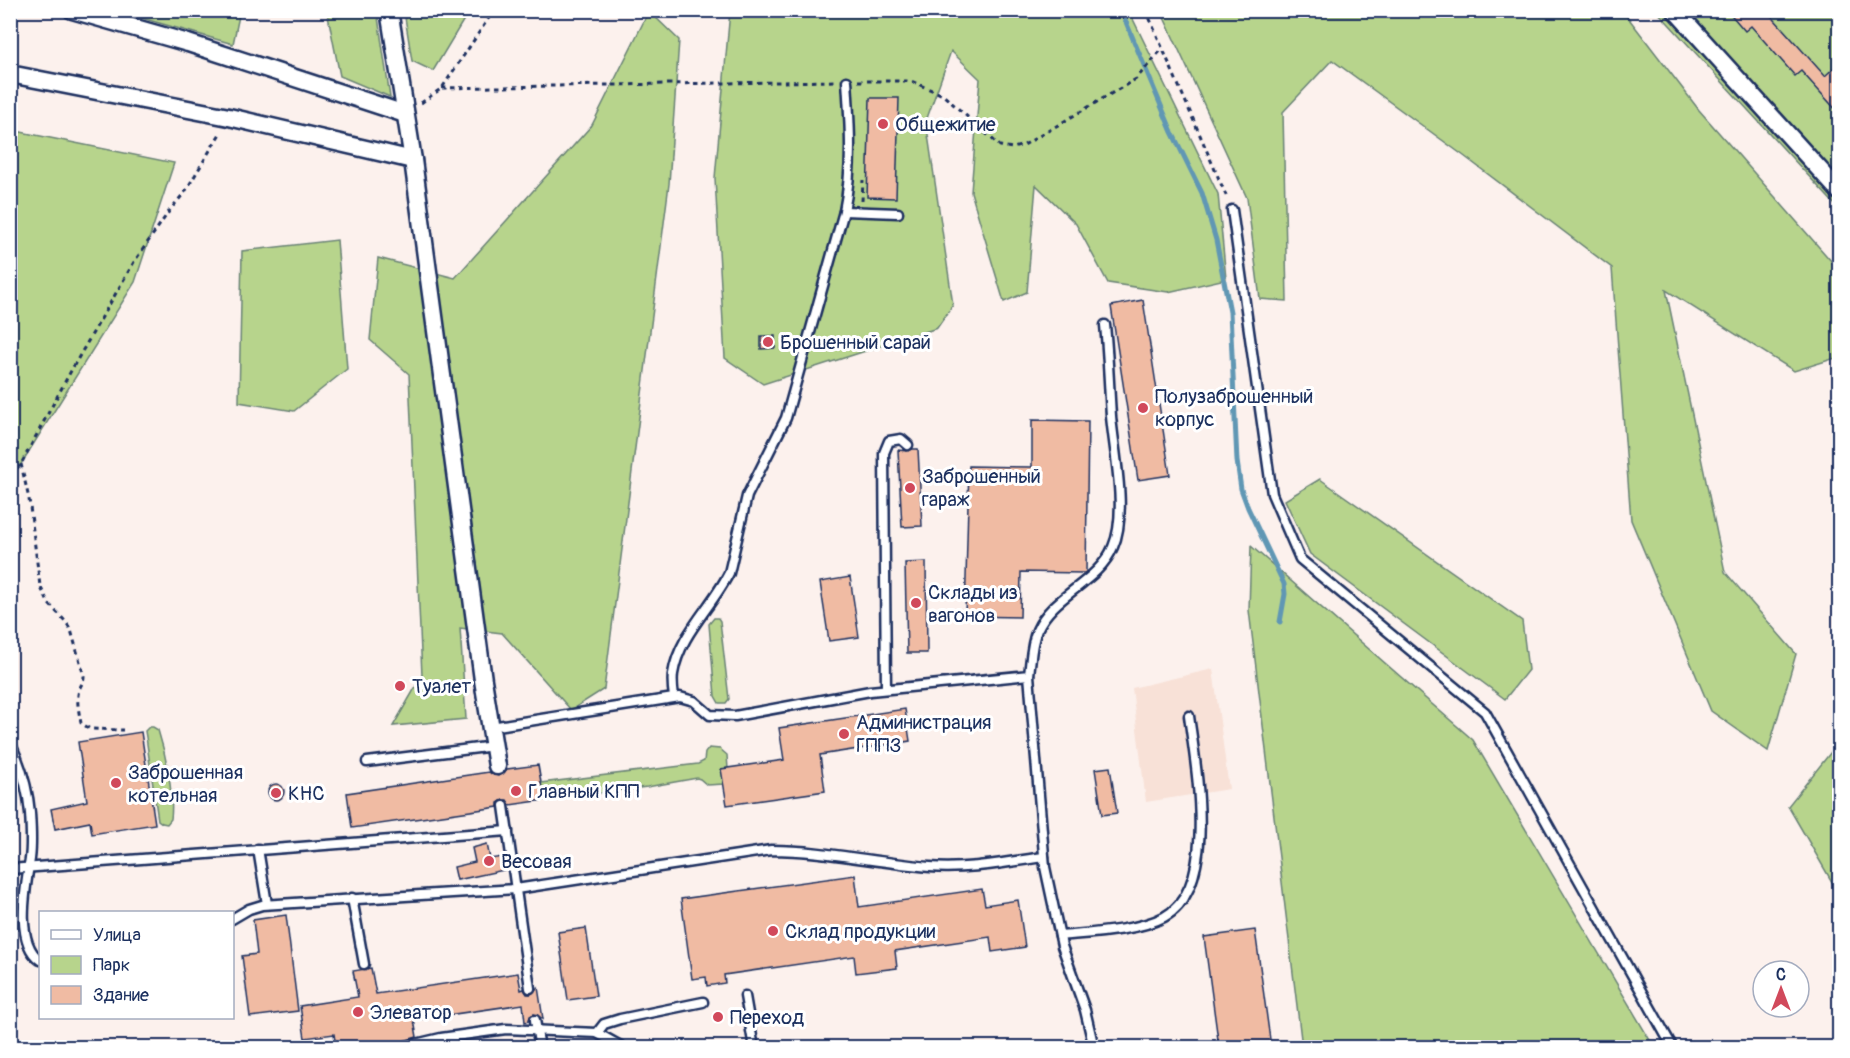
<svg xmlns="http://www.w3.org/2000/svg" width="1850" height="1058" font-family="Pangolin,sans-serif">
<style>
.built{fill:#f8e1d7}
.green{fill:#b7d48c;stroke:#698275;stroke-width:1.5}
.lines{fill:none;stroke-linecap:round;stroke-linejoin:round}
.stream{stroke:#6197b4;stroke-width:5}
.building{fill:#f0bba3;stroke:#1b2f5e;stroke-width:1.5}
.lane-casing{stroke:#1b2f5e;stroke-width:13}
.street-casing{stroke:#1b2f5e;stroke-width:21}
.path{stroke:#1b2f5e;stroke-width:3;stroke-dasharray:4.5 4.5;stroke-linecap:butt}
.lane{stroke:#fff;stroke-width:8}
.street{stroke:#fff;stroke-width:16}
.poi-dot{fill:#d1495b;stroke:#fff;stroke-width:2}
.labels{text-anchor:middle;stroke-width:6;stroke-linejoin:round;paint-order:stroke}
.poi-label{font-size:20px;fill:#1b2f5e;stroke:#fff;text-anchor:start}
</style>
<rect width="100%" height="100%" fill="#fcf1ed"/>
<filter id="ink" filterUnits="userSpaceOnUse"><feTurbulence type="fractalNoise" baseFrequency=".0167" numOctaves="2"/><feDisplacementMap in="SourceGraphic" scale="12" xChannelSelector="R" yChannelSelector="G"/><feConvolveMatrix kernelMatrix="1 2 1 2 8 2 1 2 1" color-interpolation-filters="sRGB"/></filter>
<g filter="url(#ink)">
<path class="built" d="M1213,669L1229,789L1146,802L1132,688Z"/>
<g class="green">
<path d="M117,11H240L233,44Z"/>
<path d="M327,11H377L390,97L340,76Z"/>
<path d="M404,11H469L433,71L412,61Z"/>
<path d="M649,11L679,40L669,184L604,689L571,710L502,633L460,628L466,719L393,726L422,676L409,374L370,340L378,258L455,278L592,125Z"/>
<path d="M730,11H1129L1218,194L1226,279L1168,292L1108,283L1076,224L1036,185L1027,292L1004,302L971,192L980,79L951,51L926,121L953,305L937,328L763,384L725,358L715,178Z"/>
<path d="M1161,11H1623L1699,110L1839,270V357L1794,371L1666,290L1725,572L1796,654L1768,751L1711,711L1631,520L1612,268L1464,156L1332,60L1283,112L1287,301L1260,299L1247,198Z"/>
<path d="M1657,11H1839V209Z"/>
<path d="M11,130L174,163L135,282L21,464L11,477Z"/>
<path d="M337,240L347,369L294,411L239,402L242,251Z"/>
<path d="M1320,479L1522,621L1528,670L1505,699L1310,554L1285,500Z"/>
<path d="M1251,546L1473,740L1654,1047H1302L1249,610Z"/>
<path d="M714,618H718L720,621L729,699L726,703H719L715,696L709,624Z"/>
<path d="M149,727H153L158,730C166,755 174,794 171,819L167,824L162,823L158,820L146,737L145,731Z"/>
<path d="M1839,742V894L1788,806Z"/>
<path d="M709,748L720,749L727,755L728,769L724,784L707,785L700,779L697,778L647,787L544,800L541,783L698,764L704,761L705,753Z"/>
</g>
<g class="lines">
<path class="stream" d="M1121,10L1172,132L1202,193L1216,240L1230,312L1237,461L1241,489L1248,508L1284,584L1285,594L1280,622"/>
</g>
<g class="building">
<path d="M1727,10H1766L1825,76L1839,63V113L1801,71L1795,76L1751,26L1745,31Z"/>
<path d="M870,98H899L896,198L867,197Z"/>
<path d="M1143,300L1170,475L1138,480L1111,306Z"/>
<path d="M761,336H775V348L761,349Z"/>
<path d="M1032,420L1088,421L1086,572L1084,573L1021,572L1020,617L965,616L969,466L1032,467Z"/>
<path d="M913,449H918L922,526L902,527L898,450L907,451Z"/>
<path d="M926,562L927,653H907L905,563Z"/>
<path d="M850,577L859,637L829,641L820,582Z"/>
<path d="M905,709L910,741L820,755L825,791L727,805L721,769L784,760L779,728Z"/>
<path d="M141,732L155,824L92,834L90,822L55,829L51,809L87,801L78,742Z"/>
<path d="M538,765L544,800L510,805L507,800H503L498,803V807L352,828L347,793L489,772L498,776L503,774L507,769Z"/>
<path d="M1110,767L1117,813L1102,815L1095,769Z"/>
<circle cx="276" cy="792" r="8"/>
<path d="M487,844L490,859L502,857L504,870L457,880L454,867L475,862L472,848Z"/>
<path d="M855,875L859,907L982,889L985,905L1018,900L1025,947L992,952L990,937L895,951L897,968L856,973L854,956L724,975L725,983L707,986L706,977L692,979L681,899Z"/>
<path d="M286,915L298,1011L250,1017L242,956L257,954L253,920Z"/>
<path d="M586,928L596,996L568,1000L558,932Z"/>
<path d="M1255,930L1271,1047H1219L1204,937Z"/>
<path d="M371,968L376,994L518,973L521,990L524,989L527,994H531L538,987L543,1019L534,1014L530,1016L529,1021L525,1022L523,1004L414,1020L417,1037L396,1043L364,1047H336L334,1034L305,1038L300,1006L358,997L353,971Z"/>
</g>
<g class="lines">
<g class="lane-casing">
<g id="lane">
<path d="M1232,210L1272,494L1300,559L1485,712L1673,1048"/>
<path d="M844,211L898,213"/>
<path d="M1029,675L1045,867L1062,946L1085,1010L1094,1048"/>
<path d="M886,689L884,453L889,441L901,439L908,445"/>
<path d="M674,697C673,690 672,681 673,674C679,635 712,607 729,573L747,496L786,418L844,211C853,168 850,125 847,81"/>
<path d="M491,727L680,697L694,701L710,715L735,716L870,691L1029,675C1031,660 1031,644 1037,630C1053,594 1098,583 1113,547C1128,513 1114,452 1111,416C1109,385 1108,355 1105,325"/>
<path d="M10,742C20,763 28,790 30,813C31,828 32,844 30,859C26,886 14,942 40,960"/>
<path d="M367,762L494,746"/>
<path d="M504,806L530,988"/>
<path d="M258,849L267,904"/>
<path d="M10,869L508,831"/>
<path d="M352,898L364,964"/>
<path d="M232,919L249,909L262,905L516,889L771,850C824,850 877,863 930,867C968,870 1007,862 1044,857"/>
<path d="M1060,936C1090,933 1138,931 1164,917C1219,887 1196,768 1189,716"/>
<path d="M745,996L754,1048"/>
<path d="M535,1020L540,1048"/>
<path d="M597,1033L604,1024L620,1019L703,1002"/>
<path d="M399,1048L441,1038L506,1029L597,1033L624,1048"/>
</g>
</g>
<g class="street-casing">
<g id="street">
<path d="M72,10L188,43L405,114"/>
<path d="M389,10L413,160L483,680L497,766"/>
<path d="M1675,10L1840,192"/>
<path d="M10,74L229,117L413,160"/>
</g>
</g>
<g class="path">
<path d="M1146,10L1228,200"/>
<path d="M858,81H911L943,95L1000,146L1013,148L1024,145L1136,79L1163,48"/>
<path d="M442,88L836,81"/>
<path d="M421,103L442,88L494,10"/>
<path d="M862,201L863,180"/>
<path d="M21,464L29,499L40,586L49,604L66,622L71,630L84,676C84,682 81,684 79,690C76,700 79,713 81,723L90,729L123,730"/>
<path d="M10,475L21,464L73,367L134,262L170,210L185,192L221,132"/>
</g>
<use href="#lane" class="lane"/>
<use href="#street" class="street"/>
</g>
</g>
<g class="poi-dot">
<circle cx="883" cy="124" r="6"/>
<circle cx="768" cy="342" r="6"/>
<circle cx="1143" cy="408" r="6"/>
<circle cx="910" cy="488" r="6"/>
<circle cx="916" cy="603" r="6"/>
<circle cx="400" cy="686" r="6"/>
<circle cx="844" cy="734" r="6"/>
<circle cx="116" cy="783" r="6"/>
<circle cx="516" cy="791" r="6"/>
<circle cx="276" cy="793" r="6"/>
<circle cx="489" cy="861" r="6"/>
<circle cx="773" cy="931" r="6"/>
<circle cx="358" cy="1012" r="6"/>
<circle cx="718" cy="1017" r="6"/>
</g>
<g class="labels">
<g class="poi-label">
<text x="895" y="131">Общежитие</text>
<text x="780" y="349">Брошенный сарай</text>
<text x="1155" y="403">Полузаброшенный<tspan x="1155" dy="23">корпус</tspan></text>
<text x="922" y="483">Заброшенный<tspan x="922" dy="23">гараж</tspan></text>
<text x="928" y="599">Склады из<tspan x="928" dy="23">вагонов</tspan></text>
<text x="412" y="693">Туалет</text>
<text x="856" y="729">Администрация<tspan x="856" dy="23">ГППЗ</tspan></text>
<text x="128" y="779">Заброшенная<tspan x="128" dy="23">котельная</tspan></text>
<text x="528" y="798">Главный КПП</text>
<text x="288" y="800">КНС</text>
<text x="501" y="868">Весовая</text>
<text x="785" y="938">Склад продукции</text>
<text x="370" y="1019">Элеватор</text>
<text x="730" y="1024">Переход</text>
</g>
</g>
<rect width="1850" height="1058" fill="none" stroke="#fff" stroke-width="36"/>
<rect x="18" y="18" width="1814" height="1022" fill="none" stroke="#1b2f5e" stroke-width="2" filter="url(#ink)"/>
<rect x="39" y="911" width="195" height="108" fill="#ffffff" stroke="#a4acbf" stroke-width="1.5"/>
<rect x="51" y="930" width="30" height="9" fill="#ffffff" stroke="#a4acbf" stroke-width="1.5"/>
<text x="93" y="941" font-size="18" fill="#1b2f5e">Улица</text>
<rect x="51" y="956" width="30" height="18" fill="#b7d48c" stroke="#a4acbf" stroke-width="1.5"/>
<text x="93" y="971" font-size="18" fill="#1b2f5e">Парк</text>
<rect x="51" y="986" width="30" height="18" fill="#f0bba3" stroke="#a4acbf" stroke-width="1.5"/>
<text x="93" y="1001" font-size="18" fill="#1b2f5e">Здание</text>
<g transform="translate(1781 989)"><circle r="28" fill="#ffffff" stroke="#a4acbf" stroke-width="1.5"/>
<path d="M0-4.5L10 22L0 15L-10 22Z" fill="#d1495b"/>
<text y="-9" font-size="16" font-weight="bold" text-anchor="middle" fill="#1b2f5e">С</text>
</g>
</svg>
